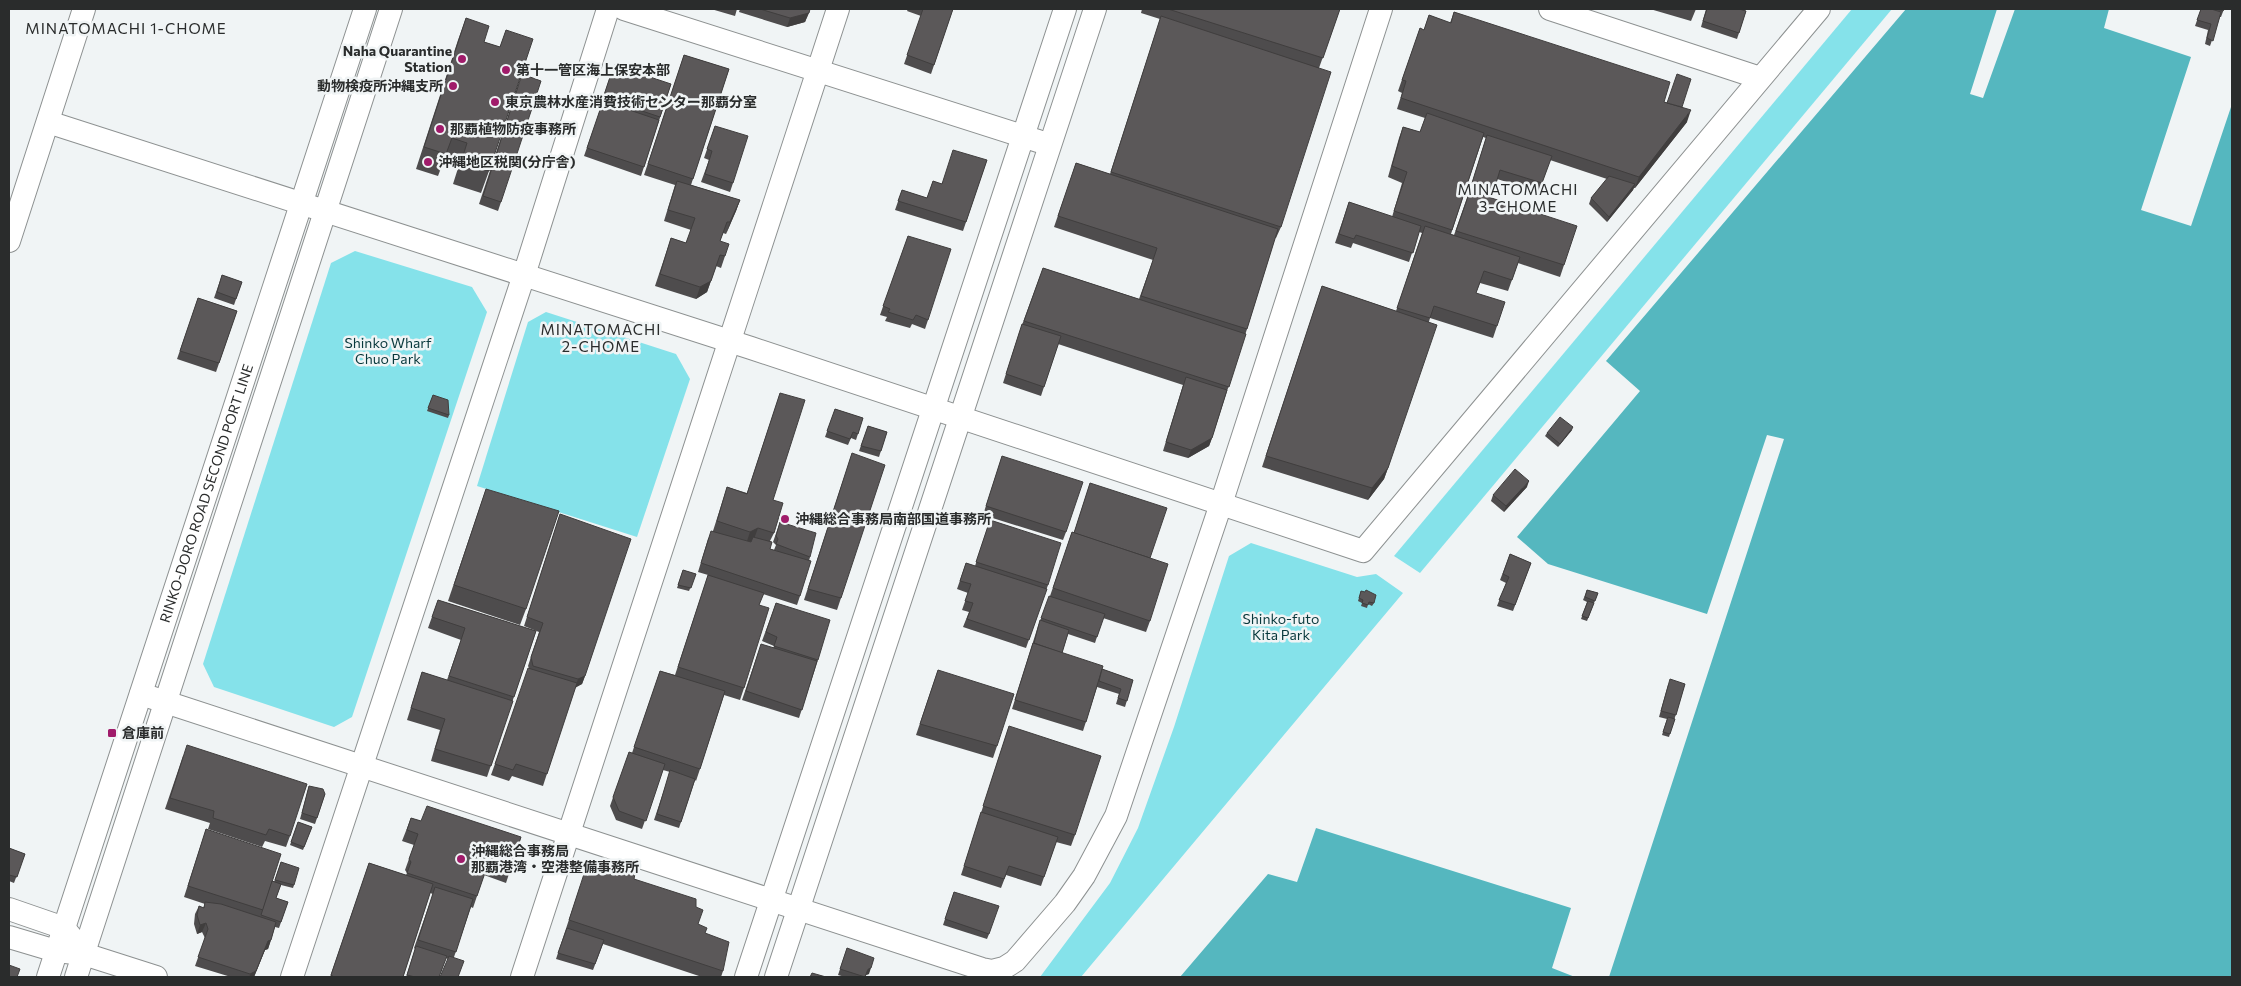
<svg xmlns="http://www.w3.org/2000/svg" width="2241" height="986" font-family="Commissioner,'Noto Sans JP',sans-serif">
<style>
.green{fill:#85e2ea}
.water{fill:#55b7bf}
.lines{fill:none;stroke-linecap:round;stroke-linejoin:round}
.secondary-casing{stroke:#8d9191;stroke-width:24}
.secondary{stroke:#fff;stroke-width:22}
.wall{fill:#4e4c4d;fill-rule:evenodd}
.shaded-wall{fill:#403e3e}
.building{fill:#5b5859;stroke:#403e3e}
.poi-dot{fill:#a01b6a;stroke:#f0f4f5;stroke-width:2}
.labels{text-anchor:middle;stroke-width:5;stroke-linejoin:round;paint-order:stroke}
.poi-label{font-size:14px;font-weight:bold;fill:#2a2c2c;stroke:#f0f4f5;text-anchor:start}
.park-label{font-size:14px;fill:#08383c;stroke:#f0f4f5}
.street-label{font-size:14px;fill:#2a2c2c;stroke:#f0f4f5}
.neighbourhood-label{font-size:15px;letter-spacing:1px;fill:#2a2c2c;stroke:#f0f4f5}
</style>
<rect width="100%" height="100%" fill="#f0f4f5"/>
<g class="green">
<path d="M1852,9H1892L1420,573L1394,556Z"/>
<path d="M355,251L472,287L487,312L352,717L334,727L214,687L203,664L331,263Z"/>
<path d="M546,312L676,354L690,379L637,537L477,486L528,322Z"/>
<path d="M1251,543L1357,577L1376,574L1403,593L1081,977H1040L1110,883L1138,828L1174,727L1229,556Z"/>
</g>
<g class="water">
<path d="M1906,9H1997L1970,94L1983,98L2015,9H2109L2104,28L2191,57L2141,210L2191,226L2232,104V977H1609L1784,439L1767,435L1707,614L1548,564L1517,537L1640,391L1606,361Z"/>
<path d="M1316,828L1571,908L1552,968L1575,977H1180L1268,874L1297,882Z"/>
</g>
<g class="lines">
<g class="secondary-casing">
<g id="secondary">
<path d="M624,9L1038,141"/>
<path d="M1550,9L1760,78"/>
<path d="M48,122L751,348L1363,551L1819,9"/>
<path d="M9,241L84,9"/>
<path d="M141,694L982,969L992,971L1004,968L1015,961L1065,903L1084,876L1116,816L1221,504L1381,9"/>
<path d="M9,909L64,928L73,939"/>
<path d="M9,937L56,951L84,954L156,977"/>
<path id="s1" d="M48,977L365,9"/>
<path d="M76,977L391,9"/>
<path d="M292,977L524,275L608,9"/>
<path d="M522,977L838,9"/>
<path d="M746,977L1065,9"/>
<path d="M776,977L1095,9"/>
</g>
</g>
<use href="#secondary" class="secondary"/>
</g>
<g class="wall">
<path d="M711,9H737L735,16Z"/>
<path d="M740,9H810L805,22L787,27L739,12Z"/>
<path d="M908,9H953L931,74L904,64L921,16L907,11Z"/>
<path d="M1142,9H1340L1319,68L1281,227L1276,238H1275L1247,329L1212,438L1209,446L1188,458L1163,451L1183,385L1058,344L1041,396L1003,383L1019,333L1043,268L1139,299L1153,260L1054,227L1076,163L1110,174L1160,19L1141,13Z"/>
<path d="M1650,9H1696L1691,21Z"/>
<path d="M1706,9H1739L1746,11L1737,39L1701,27Z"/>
<path d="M2201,9H2224L2221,17H2220L2210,46L2205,44L2208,30L2195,26Z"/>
<path d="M1454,12L1664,102L1682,107L1687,122L1635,188H1634L1633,190L1607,222L1589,204L1591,198L1607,179L1550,160L1539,192L1497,179L1491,198L1564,265L1560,277L1518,263L1508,291L1480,283L1476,293L1497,326L1493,338L1430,318L1388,468L1384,479L1368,500L1262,467L1322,286L1396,311L1422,233L1419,232L1409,262L1353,243L1351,248L1335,243L1349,202L1392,217L1402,183L1388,177L1399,138L1403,127L1420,132L1425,118L1397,109L1402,93L1398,91L1420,28L1424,30L1429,15L1450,23ZM1483,137L1486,138L1469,192L1454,235L1451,234Z"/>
<path d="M466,18L484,42L500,47L506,30L489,171L481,193L453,184L459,165L444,160L438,176L416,169L458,40Z"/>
<path d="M684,55L729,69L691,185L740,200L736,211L726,234L723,233L720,241L725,256L721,268L716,266L707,292L696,299L655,286L671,238L686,243L691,230L664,221L675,185L644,175Z"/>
<path d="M611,74L671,84L641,176L584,156L601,107H600Z"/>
<path d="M519,83L501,202L498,211L479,204Z"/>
<path d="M715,126L733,183L730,192L701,182L709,160L704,158Z"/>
<path d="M987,160L963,231L895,210L902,190L927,198L933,181L941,184Z"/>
<path d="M908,236L928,320L925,329L912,324L910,328L885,321L887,317L880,315Z"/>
<path d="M222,275L242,282L234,305L214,298Z"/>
<path d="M198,298L237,311L216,372L177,359Z"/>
<path d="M780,393L773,500L774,533L770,541V549L781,552L774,550L776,545L773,542L780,522L810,557L800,596L797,605L763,594L759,605L744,688L740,700L724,695L700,769L696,781L695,780L679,828L654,820L670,772L663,770L642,829L616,820L610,806L629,752L632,753L660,671L675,675L708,575L698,572L708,539L713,531L727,487L747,493Z"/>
<path d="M433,395L449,415L448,418L427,411Z"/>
<path d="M835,409L863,418L856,440L851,438L848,445L825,437Z"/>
<path d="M868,426L887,432L879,457L859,451Z"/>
<path d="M1572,430L1558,447L1545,436L1547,433Z"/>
<path d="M852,453L841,598L837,610L804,600Z"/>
<path d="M1002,456L1066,532L1063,540L983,515Z"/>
<path d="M1090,483L1150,558V621L1146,632L1103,618L1095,643L1068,634L1062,653L1102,669L1133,680L1125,707L1116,704L1119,694L1097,687L1083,731L1012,709L1038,626L1050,596L1072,532L1074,533Z"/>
<path d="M1527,487L1504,512L1491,501L1493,495Z"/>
<path d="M486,489L526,609L520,625L448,601Z"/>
<path d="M560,514L585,676L582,684L575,687L543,786L512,776L509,781L491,775L529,668L528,666L539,632L524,626Z"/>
<path d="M990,520L1048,585L1026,648L963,627L969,612L962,610L968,593L957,589L966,563L975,566Z"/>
<path d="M1510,554L1531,563L1513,611L1497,606L1506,583L1500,580Z"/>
<path d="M683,570L696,574L689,591L677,588Z"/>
<path d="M1587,590L1598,593L1587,621L1581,619L1587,602L1583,600Z"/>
<path d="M1361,591L1374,603L1372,606L1368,604L1367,608L1361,606L1362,603L1358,601Z"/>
<path d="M438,600L536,631L487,777L431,761L440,730L407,720L422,672L447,680L461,640L428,628Z"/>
<path d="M776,603L818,660L799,718L742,700L758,653L773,648L774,646L762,641Z"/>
<path d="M938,670L997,746L993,758L916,735Z"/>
<path d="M1685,684L1669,737L1662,735L1667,719L1659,717L1668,685Z"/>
<path d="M1009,726L1075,835L1071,846L1056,842L1041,886L1006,875L1001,888L961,875Z"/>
<path d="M183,756L290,836L286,847L265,841L262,847L208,829L210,823L165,809Z"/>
<path d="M309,786L325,794L315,824L300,819Z"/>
<path d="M411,818L421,821L521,837L506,883L484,875L473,908L471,907L454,957L448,959L446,958L439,977H406L415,949L414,948L433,894L430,893L403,977H330L369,863L406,875L407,873L405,870L414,845L402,841Z"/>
<path d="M298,822L312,827L303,850L290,845Z"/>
<path d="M206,829L272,881L274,882L281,862L294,885L293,888L281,885L276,898L288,902L279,928L275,927L268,949L265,950L254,977H231L195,966L205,938L202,932L197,934L194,924L195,914L199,906L203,908L205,904L184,897Z"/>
<path d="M9,848L25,854L14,883L9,881Z"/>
<path d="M634,879L696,907L698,924L705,933L723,971L721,977H702L603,944L593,970L556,959L580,886Z"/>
<path d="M954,892L989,934L987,939L943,925Z"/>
<path d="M847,948L869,974L866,975L865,977H845L838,975Z"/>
</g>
<g class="shaded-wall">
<path d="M809,13L805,22L787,27L790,18Z"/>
<path d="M1691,110L1687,122L1635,188L1639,177Z"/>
<path d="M1635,184L1633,190L1607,222L1609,217Z"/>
<path d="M740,200L736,211L726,234L730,222Z"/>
<path d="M711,281L707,292L696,299L700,287Z"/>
<path d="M1573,427L1572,430L1558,447L1560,444Z"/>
<path d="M1212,438L1209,446L1188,458L1191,450Z"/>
<path d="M1388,468L1384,479L1368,500L1372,488Z"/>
<path d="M1529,481L1527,487L1504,512L1506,506Z"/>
<path d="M758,528L754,539L746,544L750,532Z"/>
<path d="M585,676L582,684L575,688L578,679Z"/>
<path d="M206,923L202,932L197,934L200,925Z"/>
<path d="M271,940L268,949L265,950L254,977H249L268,941Z"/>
<path d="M871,968L869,974L865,975L868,969Z"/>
</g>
<g class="building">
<path d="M760,9H810L809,13L790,18Z"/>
<path d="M923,9H953L934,65L907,55Z"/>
<path d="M1168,9H1340L1323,58Z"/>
<path d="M1707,9H1739L1746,11L1739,33L1703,21Z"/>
<path d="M2201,9H2211L2221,12L2213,41L2207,38L2211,24L2197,20Z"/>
<path d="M2216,9H2224L2223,11Z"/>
<path d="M1454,12L1670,82L1664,102L1691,110L1639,177L1401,98L1406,81L1402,80L1420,28L1424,30L1429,15L1451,23Z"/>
<path d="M1161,16L1331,72L1281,227L1111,172Z"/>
<path d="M466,18L489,26L484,42L500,47L506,30L533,39L489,171L461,162L467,143L452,138L446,154L424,147Z"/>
<path d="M684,55L729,69L693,179L648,164Z"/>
<path d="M614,65L671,84L660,117L603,98Z"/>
<path d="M522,74L541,81L501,202L483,196Z"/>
<path d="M1677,74L1691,79L1682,107L1667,103Z"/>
<path d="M603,101L659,120L644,167L587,148Z"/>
<path d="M1427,113L1484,133L1452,230L1394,211L1407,172L1392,166L1403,127L1420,132Z"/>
<path d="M715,126L748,136L733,183L705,174L712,151L707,149Z"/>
<path d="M1487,135L1552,156L1542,183L1500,170L1494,190L1472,183Z"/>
<path d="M953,150L987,160L966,222L898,201L902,190L927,198L933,181L942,184Z"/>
<path d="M1076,163L1278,229L1247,329L1141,296L1157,248L1058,216Z"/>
<path d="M1609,176L1635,184L1609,217L1591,198Z"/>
<path d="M677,181L740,200L730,222H727L720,241L729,244L725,256L720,255L711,281L700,287L660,274L671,238L686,243L695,218L668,210Z"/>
<path d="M1470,191L1577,226L1564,265L1456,231Z"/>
<path d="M1349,202L1421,226L1413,253L1356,235L1354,239L1339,234Z"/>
<path d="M1425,226L1520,257L1512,280L1484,271L1476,293L1505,302L1497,326L1434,306L1430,318L1397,308Z"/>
<path d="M908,236L951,249L928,320L916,315L913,320L888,312L890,309L883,306Z"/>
<path d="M1043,268L1246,334L1229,387L1024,321Z"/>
<path d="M222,275L242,282L236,299L217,292Z"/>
<path d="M1322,286L1437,325L1388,468L1372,488L1266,456Z"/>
<path d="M198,298L237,311L219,363L180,351Z"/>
<path d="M1022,324L1061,336L1044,387L1006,374Z"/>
<path d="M1186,377L1227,390L1212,438L1191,450L1166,442Z"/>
<path d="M780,393L805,400L773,500L783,503L774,533L758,528L750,532L717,521L727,487L747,494Z"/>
<path d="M433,395L448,400L449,415L428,408Z"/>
<path d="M835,409L863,418L858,434L853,432L850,439L827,431Z"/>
<path d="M1560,417L1573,427L1560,444L1547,433Z"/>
<path d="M868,426L887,432L881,451L861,446Z"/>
<path d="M852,453L885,465L841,598L808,589Z"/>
<path d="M1002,456L1083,482L1066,532L986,506Z"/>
<path d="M1515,469L1529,481L1506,506L1493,495Z"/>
<path d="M1090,483L1167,508L1150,558L1074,533Z"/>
<path d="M486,489L559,511L526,609L454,585Z"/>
<path d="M560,514L631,539L585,676L578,679L533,666L531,657L543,623L527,617Z"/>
<path d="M990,520L1061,543L1048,585L976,562Z"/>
<path d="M780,522L816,533L810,557L776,544L778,539L776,536Z"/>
<path d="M711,531L751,542L753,537L772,542L770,549L811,561L800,596L701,563Z"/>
<path d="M1072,532L1168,564L1150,621L1053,588Z"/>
<path d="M1510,554L1531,563L1515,605L1499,600L1509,577L1503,574Z"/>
<path d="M966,563L1047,589L1029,640L967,619L973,603L965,601L971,584L960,581Z"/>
<path d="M683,570L696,574L691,588L678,585Z"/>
<path d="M708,575L764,593L759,605L769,608L744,688L678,667Z"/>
<path d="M1366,590L1376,595L1374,603L1369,602L1368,605L1362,603L1363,600L1359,598L1361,591L1365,592Z"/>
<path d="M1587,590L1598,593L1595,601L1585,597Z"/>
<path d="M1049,596L1105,614L1097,637L1041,618Z"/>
<path d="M438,600L536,631L514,697L449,676L465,628L432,617Z"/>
<path d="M1588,601L1594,603L1588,618L1582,616Z"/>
<path d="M776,603L830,620L818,660L774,646L777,637L766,632Z"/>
<path d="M1040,620L1069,630L1062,653L1034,643Z"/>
<path d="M1033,643L1103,666L1086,722L1015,700Z"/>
<path d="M761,644L817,661L802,710L746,691Z"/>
<path d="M528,668L577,683L547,774L516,764L513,770L495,764Z"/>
<path d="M1102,669L1133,680L1127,701L1118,698L1121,689L1099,681Z"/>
<path d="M938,670L1014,694L997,746L920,724Z"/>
<path d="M660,671L725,691L700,769L634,747Z"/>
<path d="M422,672L513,701L491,766L435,749L445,719L411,708Z"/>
<path d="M1670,679L1685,684L1676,715L1661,711Z"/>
<path d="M1668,717L1675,719L1670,734L1663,732Z"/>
<path d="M1009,726L1101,756L1075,835L983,806Z"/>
<path d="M187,745L307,784L290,836L269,829L266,835L213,818L214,811L170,798Z"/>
<path d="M629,752L665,764L646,821L619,811L613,797Z"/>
<path d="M670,770L695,779L681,822L657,814Z"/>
<path d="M309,786L323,789L325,794L317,818L302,813Z"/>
<path d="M427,806L521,837L510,871L488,864L477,896L407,873L411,862L409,859L418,834L407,830L411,818L421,821Z"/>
<path d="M981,812L1058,837L1044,877L1009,866L1004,879L964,866Z"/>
<path d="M298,822L312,827L304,847L291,842Z"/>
<path d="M206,829L281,854L263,910L188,886Z"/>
<path d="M9,848L25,854L17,877L9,875Z"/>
<path d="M281,862L299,868L294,885L275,880Z"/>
<path d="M369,863L433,884L403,977H334L331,975Z"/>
<path d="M611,866L635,874L634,879L696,899V907L703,910L698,924L707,928L705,933L729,942L723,971L569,920L584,874L599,867L610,870Z"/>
<path d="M272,881L281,884L276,898L288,902L281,922L261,915Z"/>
<path d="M435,887L473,899L456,952L418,940Z"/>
<path d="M954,892L999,906L989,934L945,919Z"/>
<path d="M205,902L221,904L276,922L271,940L268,941L256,971L250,974L198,957L208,929L206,923L200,925L197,915L199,906L204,908Z"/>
<path d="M567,928L604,940L595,964L558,953Z"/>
<path d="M416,946L447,956L439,977H415L407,975Z"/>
<path d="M847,948L874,958L871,968L868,969L865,977L840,969Z"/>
<path d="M449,956L464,961L458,977H440Z"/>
<path d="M9,965L20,969L17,977H9Z"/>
<path d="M812,973L826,977H810Z"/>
</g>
<g class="poi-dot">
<circle cx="462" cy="59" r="5"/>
<circle cx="506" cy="70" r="5"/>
<circle cx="453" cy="86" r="5"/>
<circle cx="495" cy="102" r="5"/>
<circle cx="440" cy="129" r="5"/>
<circle cx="428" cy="162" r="5"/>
<circle cx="785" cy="519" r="5"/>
<rect x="107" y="728" width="10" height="10" rx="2.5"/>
<circle cx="461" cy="859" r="5"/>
</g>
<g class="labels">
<g class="poi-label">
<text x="452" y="56" text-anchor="end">Naha Quarantine<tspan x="452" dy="16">Station</tspan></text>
<text x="516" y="75">第十一管区海上保安本部</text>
<text x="443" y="91" text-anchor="end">動物検疫所沖縄支所</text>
<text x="505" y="107">東京農林水産消費技術センター那覇分室</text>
<text x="450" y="134">那覇植物防疫事務所</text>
<text x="438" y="167">沖縄地区税関(分庁舎)</text>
<text x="795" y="524">沖縄総合事務局南部国道事務所</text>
<text x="122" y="738">倉庫前</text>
<text x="471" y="856">沖縄総合事務局<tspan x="471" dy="16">那覇港湾・空港整備事務所</tspan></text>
</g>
<g class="park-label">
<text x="388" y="348">Shinko Wharf<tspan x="388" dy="16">Chuo Park</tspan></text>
<text x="1281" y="624">Shinko-futo<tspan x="1281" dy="16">Kita Park</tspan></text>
</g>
<g class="street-label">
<text dy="5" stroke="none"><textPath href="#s1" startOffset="509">RINKO-DORO ROAD SECOND PORT LINE</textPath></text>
</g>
<g class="neighbourhood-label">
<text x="126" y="34">MINATOMACHI 1-CHOME</text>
<text x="1518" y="195">MINATOMACHI<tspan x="1518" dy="17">3-CHOME</tspan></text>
<text x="601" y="335">MINATOMACHI<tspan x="601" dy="17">2-CHOME</tspan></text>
</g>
</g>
<rect width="2241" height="986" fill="none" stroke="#2a2c2c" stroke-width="20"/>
</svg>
